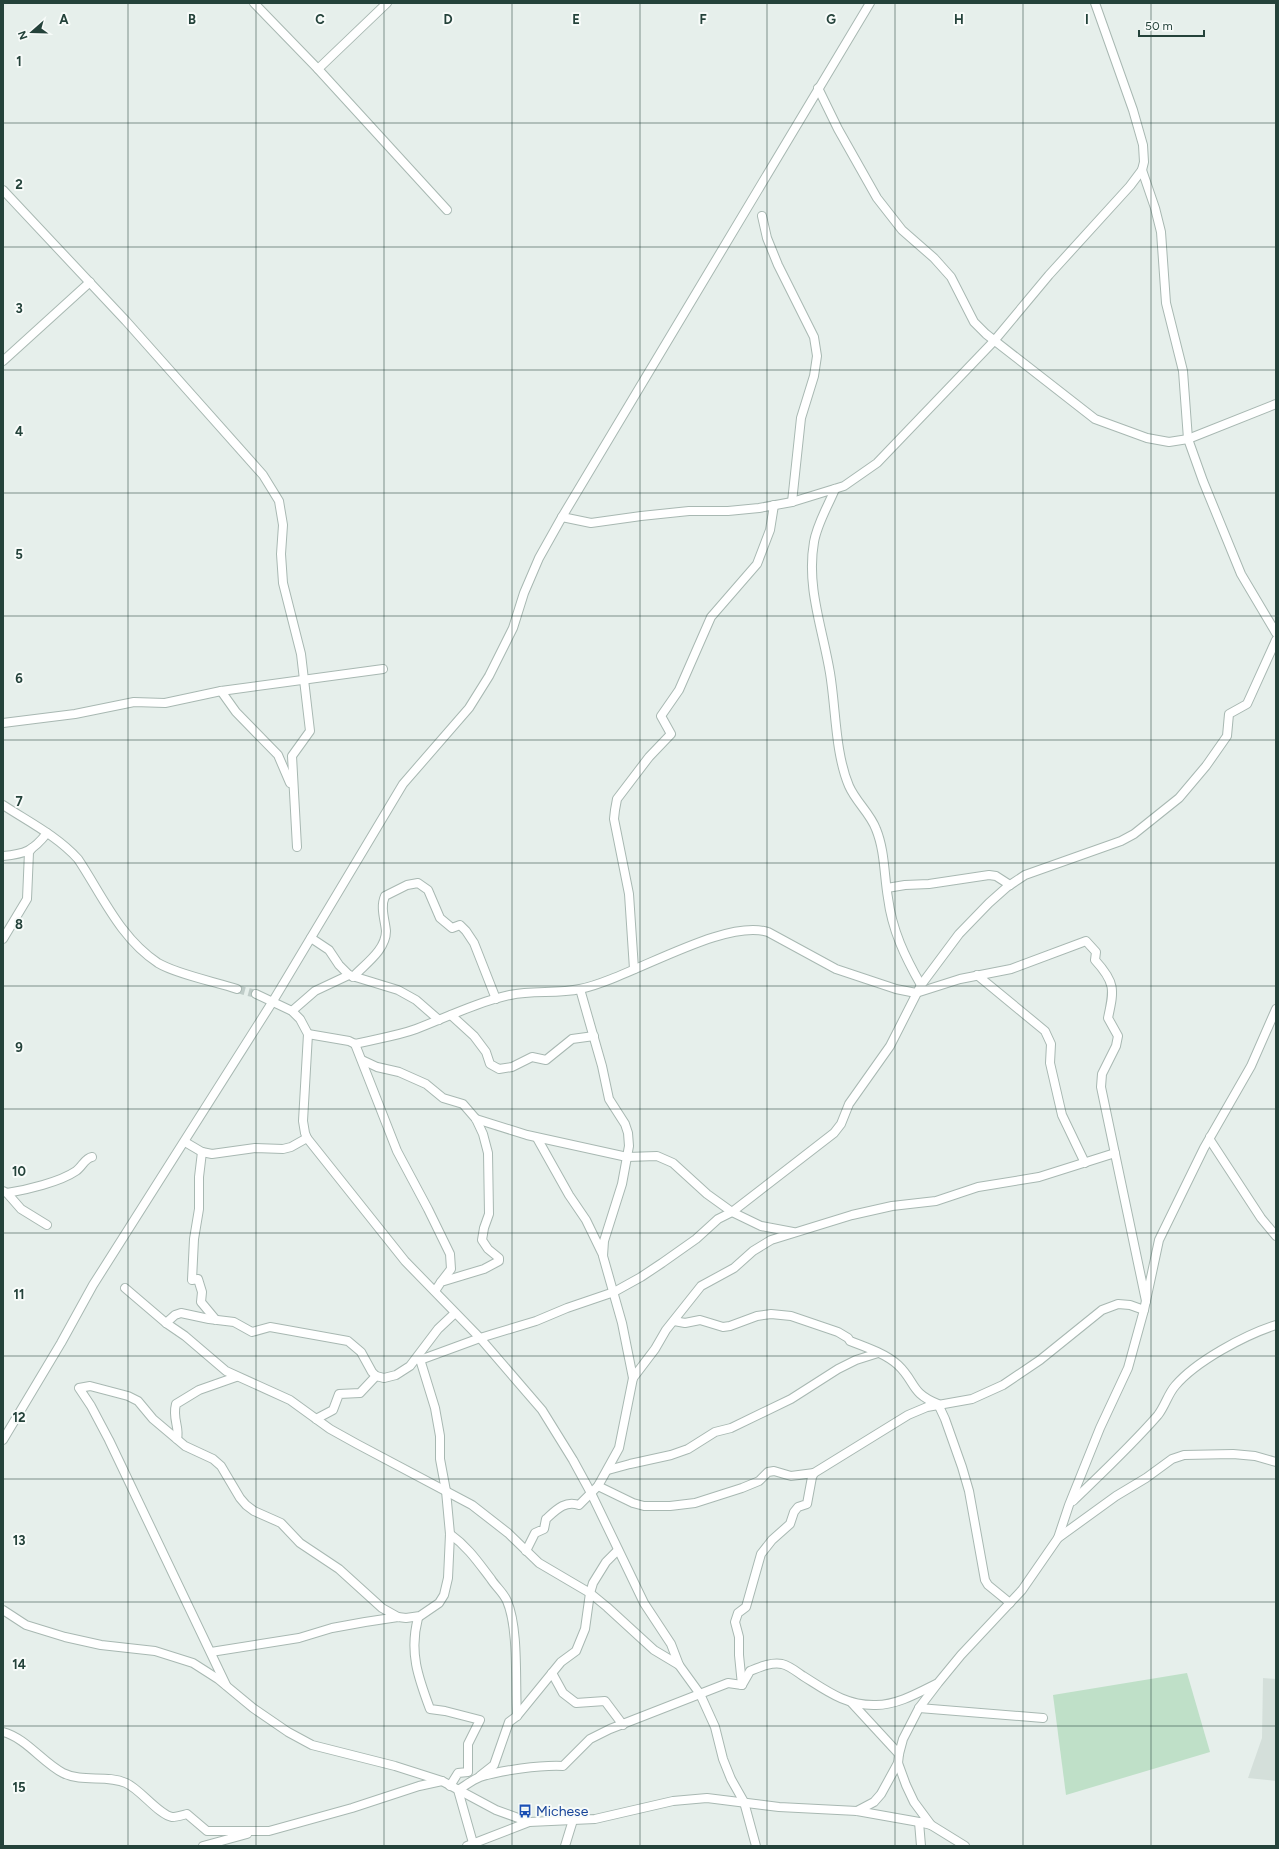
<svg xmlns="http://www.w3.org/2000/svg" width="1279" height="1849" font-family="Figtree,sans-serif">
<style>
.built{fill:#d4dfda}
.green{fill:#bfe0c8}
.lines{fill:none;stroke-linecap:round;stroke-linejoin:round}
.minor-tunnel{stroke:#bfccc8;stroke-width:8;stroke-dasharray:8 4;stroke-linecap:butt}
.minor-casing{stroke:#a8b8b2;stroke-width:10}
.minor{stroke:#fff;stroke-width:8}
.grid{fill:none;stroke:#24423a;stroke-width:1;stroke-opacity:0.55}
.labels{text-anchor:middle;stroke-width:4;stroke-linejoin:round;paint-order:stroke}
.transit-label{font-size:14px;fill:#164399;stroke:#f7fbf9;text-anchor:start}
.grid-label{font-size:13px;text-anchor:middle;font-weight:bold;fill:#24423a;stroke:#f7fbf9;stroke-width:4;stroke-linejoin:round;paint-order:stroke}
</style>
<rect width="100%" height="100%" fill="#e6efeb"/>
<path class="built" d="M1263,1678L1276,1679V1781L1248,1778L1262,1738Z"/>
<path class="green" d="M1187,1673L1210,1752L1066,1795L1053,1695Z"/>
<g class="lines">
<path class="minor-tunnel" d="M237,989L256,994"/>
<g class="minor-casing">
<g id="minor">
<path d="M254,3L318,69L447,210"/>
<path d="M318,69L387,3"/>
<path d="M818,88L838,129L877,198L902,230L934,258L951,277L974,322L986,334L1095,419L1147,438L1169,442L1188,439L1276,404"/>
<path d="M1142,170L1155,208L1161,232L1166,303L1183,371L1188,439L1203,481L1241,574L1276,633"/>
<path d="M3,190L126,321L263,475L279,501L283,525L281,554L283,583L301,654L310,731L292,756L297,847"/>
<path d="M762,216L767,238L778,265L814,337L817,356L814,376L801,418L792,502"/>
<path d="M3,361L90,282"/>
<path d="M835,489C828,506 817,524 814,542C806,587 823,630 830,673C836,709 835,753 849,786C856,802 870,813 876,829C885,851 884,875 888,898C892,930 905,957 921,985"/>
<path d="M562,517L591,523L641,516L689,511H728L759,508L792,502L844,486L877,463L994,341L1049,275L1130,186L1142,170L1144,162L1143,145L1133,110L1095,3"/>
<path d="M221,691L236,712L278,755L290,783"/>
<path d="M3,723L75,714L134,702L165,703L221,691L383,669"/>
<path d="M3,805C29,822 57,836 78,859C102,895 120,938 158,963C176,974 216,982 237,989"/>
<path d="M3,856C25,854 33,851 47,833"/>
<path d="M887,888L905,885L929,884L989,875L996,876L1010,885"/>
<path d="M311,938L329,950L339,965L349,975L398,990L416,1000L439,1020"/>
<path d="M3,939L27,899L29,852L32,848"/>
<path d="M634,969L629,894L614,819L615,810L617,799L649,757L671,734L661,716L679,690L711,617L757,564L770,530L774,505"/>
<path d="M977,975L1045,1031L1051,1044L1050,1063L1062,1115L1085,1163"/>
<path d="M353,977C365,964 386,950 386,931C385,920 380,907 385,896L407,885L418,883L428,890L440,918L452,928L460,925L466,931L474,943L496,999"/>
<path d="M580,989L602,1066L609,1099L625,1124L628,1133L629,1146L622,1184L604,1241L603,1256L622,1323L633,1378"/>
<path d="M256,994L292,1011L300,1019L308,1034L303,1121L305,1133L307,1138L405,1261L480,1338L542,1410L573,1460L591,1493L644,1603L671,1644L679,1665L700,1694L715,1727L723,1759L731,1779L744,1802L756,1846"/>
<path d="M292,1011L315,991L349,975"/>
<path d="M451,1015L474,1036L486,1052L490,1064L499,1069L512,1067L532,1057L546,1060L572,1039L594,1036"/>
<path d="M308,1034L349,1041L355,1044C375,1039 397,1036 416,1029C447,1017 478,1002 510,995C533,990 557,994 580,989C629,979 723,918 768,932L836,969L896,989L916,993L960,979L1011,969L1086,941L1096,952L1095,960C1116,983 1114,990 1108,1018L1118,1036L1116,1046L1102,1074L1101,1087L1146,1301"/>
<path d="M355,1044L397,1151L428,1209L450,1254L451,1269L441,1282"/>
<path d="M362,1060L377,1067L399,1072L426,1084L443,1098L463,1104L476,1119L483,1134L488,1153L489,1214L484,1228L482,1240L488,1249L499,1258V1261L484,1269L441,1282L435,1291"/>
<path d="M476,1119L527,1135L627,1157L657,1156L673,1163L707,1194L732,1212L761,1226L793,1232"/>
<path d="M1210,1137V1140L1261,1218L1276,1236"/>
<path d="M537,1138L569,1195L586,1220L603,1255"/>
<path d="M185,1142L202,1152L212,1154L255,1148L283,1149L291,1147L307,1138"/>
<path d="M202,1152L199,1177V1209L194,1239L192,1280L198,1279L202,1292L201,1302L216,1320"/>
<path d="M3,1191L7,1193L21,1209L47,1225"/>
<path d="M7,1193C26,1190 60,1182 76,1171C82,1167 85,1158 92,1157"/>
<path d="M125,1288L166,1323L185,1336L226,1371L290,1400L330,1429L357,1444L472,1505L508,1533L539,1563L590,1593L607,1607L654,1650L679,1665"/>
<path d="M674,1321L685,1323L700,1320L723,1327L730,1326L757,1316L771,1314L791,1316L838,1332L848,1338L850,1341C866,1347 886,1354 898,1365C916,1382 910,1393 938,1404L945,1419L962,1467L969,1491L985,1580L988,1585L1010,1603"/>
<path d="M166,1323L175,1315L181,1313L209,1319L234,1322L252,1332L270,1327L348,1341L361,1352L372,1372L376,1376L384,1378L396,1375L410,1366L438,1329L455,1313"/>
<path d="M420,1360L480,1338L536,1321L567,1308L614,1292L641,1277L662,1263L696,1239L718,1219L732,1212L834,1133L841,1124L849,1104L890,1046L921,985L959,934L989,903L1007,887L1025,875L1121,841L1134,834L1179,798L1206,766L1227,736L1229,714L1247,704L1276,640"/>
<path d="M316,1419L333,1410L339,1394L360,1393L376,1376"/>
<path d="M177,1439C180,1427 172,1419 176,1404L199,1390L236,1377"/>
<path d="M3,1440L61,1343L93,1285L273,1001L403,784L469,708L489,676L513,628L524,593L539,558L562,517L870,3"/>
<path d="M608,1470L630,1464L671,1455L688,1449L715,1432L731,1428L791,1399L838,1369L856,1360L878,1353"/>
<path d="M598,1486L633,1503L644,1506H670L695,1503L742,1488L759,1481L768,1472L774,1471L791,1476L814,1473"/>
<path d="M1073,1501C1102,1473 1132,1445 1158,1415C1165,1406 1168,1394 1175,1386C1196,1361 1245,1335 1276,1325"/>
<path d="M450,1534C468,1547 478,1562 491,1579C496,1587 503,1592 507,1601C519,1629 515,1684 517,1716"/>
<path d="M1058,1538L1116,1496L1146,1478L1172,1459L1184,1455L1233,1454L1255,1456L1276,1462"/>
<path d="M526,1551L535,1533L544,1529L546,1519C556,1510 565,1500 579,1505L598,1486L619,1448L633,1378L655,1349L666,1330L701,1286L734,1268L753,1251L771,1240L852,1215L892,1206L936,1201L978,1187L1039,1177L1115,1153"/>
<path d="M3,1610L26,1625L65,1637L101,1645L155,1651L193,1663L218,1679L253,1708L288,1732L312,1745L395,1766L442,1781L496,1810L529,1822"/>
<path d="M418,1618C409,1652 418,1677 430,1709L445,1711L480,1720L468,1744V1772L458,1773L450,1786"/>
<path d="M211,1652L299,1638L332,1628L365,1622L398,1617L406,1618L420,1616L439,1603L444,1595L448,1578L450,1534L446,1491L440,1459V1436L435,1408L419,1356"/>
<path d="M552,1673L563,1693L576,1703L605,1701L623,1725"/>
<path d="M226,1685L109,1440L91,1406L79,1388L90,1386L128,1396L138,1401L153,1419L185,1446L213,1459L221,1466L240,1498L246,1505L254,1511L281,1523L300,1543L339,1569L382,1608L398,1617"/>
<path d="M742,1685L739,1655V1637L735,1622L738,1613L746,1607L761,1554L772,1540L790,1524L794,1512L798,1507L807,1504L812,1477L814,1473L908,1415L927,1407L972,1399L1003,1385L1040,1360L1102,1310L1118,1304L1130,1305L1144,1310"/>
<path d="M851,1702L899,1754"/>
<path d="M919,1708L1043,1718"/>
<path d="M3,1732C26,1738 42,1762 63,1773C83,1783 106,1774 126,1783C140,1789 159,1815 172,1817C176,1817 183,1815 187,1814L207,1831H269L352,1808L419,1786L442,1781"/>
<path d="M480,1776L494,1765L509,1722L517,1716L561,1662L576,1651L585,1629L590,1593L593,1583L606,1562L618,1550"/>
<path d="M857,1811L874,1802L881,1794L898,1763"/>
<path d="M919,1822L921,1846"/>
<path d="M931,1825L914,1802L906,1785L898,1763L899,1754L903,1739L919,1708L938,1683L961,1655L1022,1590L1058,1538L1069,1505L1100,1428L1128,1368L1144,1310L1159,1240L1204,1148L1251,1066L1276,1009"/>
<path d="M473,1843L458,1790C465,1786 472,1780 480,1777C502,1770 540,1765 563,1766L590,1739L610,1729L728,1683L742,1685L750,1671C760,1667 771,1662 782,1664C790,1666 797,1672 803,1676C827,1691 846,1706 876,1705C897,1705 918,1693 936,1684"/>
<path d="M203,1846L247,1834"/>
<path d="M467,1846L529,1822L595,1819L673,1801L707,1798L779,1807L857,1811L919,1822L931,1825L965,1846"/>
<path d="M565,1846L573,1820"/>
</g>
</g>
<use href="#minor" class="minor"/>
</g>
<path class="grid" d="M128,3V1846M256,3V1846M384,3V1846M512,3V1846M640,3V1846M767,3V1846M895,3V1846M1023,3V1846M1151,3V1846M3,123H1276M3,247H1276M3,370H1276M3,493H1276M3,616H1276M3,740H1276M3,863H1276M3,986H1276M3,1109H1276M3,1233H1276M3,1356H1276M3,1479H1276M3,1602H1276M3,1726H1276"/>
<defs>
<g id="bus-bare" transform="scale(1.08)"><path d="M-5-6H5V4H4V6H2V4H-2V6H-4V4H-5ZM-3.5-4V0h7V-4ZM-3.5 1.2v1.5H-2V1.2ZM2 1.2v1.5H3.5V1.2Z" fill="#1a4fb4" stroke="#f7fbf9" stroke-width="2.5" paint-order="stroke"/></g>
</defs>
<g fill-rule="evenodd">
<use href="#bus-bare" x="525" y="1811"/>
</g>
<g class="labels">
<g class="transit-label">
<text x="536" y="1816">Michese</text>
</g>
</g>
<g class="grid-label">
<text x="64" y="24">A</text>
<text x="192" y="24">B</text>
<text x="320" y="24">C</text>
<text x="448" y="24">D</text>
<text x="576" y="24">E</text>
<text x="703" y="24">F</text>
<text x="831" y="24">G</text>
<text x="959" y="24">H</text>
<text x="1087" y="24">I</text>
<text x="19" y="66">1</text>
<text x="19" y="189">2</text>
<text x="19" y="313">3</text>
<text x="19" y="436">4</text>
<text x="19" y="559">5</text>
<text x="19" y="683">6</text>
<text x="19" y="806">7</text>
<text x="19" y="929">8</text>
<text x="19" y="1052">9</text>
<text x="19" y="1176">10</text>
<text x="19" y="1299">11</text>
<text x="19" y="1422">12</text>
<text x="19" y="1545">13</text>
<text x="19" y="1669">14</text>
<text x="19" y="1792">15</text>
</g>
<rect width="1279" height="1849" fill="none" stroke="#24423a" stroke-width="8"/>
<g transform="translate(32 32) rotate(250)" stroke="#f7fbf9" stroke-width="3" paint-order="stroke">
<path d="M0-3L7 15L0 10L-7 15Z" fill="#24423a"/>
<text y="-6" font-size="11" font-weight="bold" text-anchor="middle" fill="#24423a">N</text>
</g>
<path d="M1139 30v6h65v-6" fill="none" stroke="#24423a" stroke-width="2"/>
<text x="1145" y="30" font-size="12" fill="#24423a" stroke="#f7fbf9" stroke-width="3" paint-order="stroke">50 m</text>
</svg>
